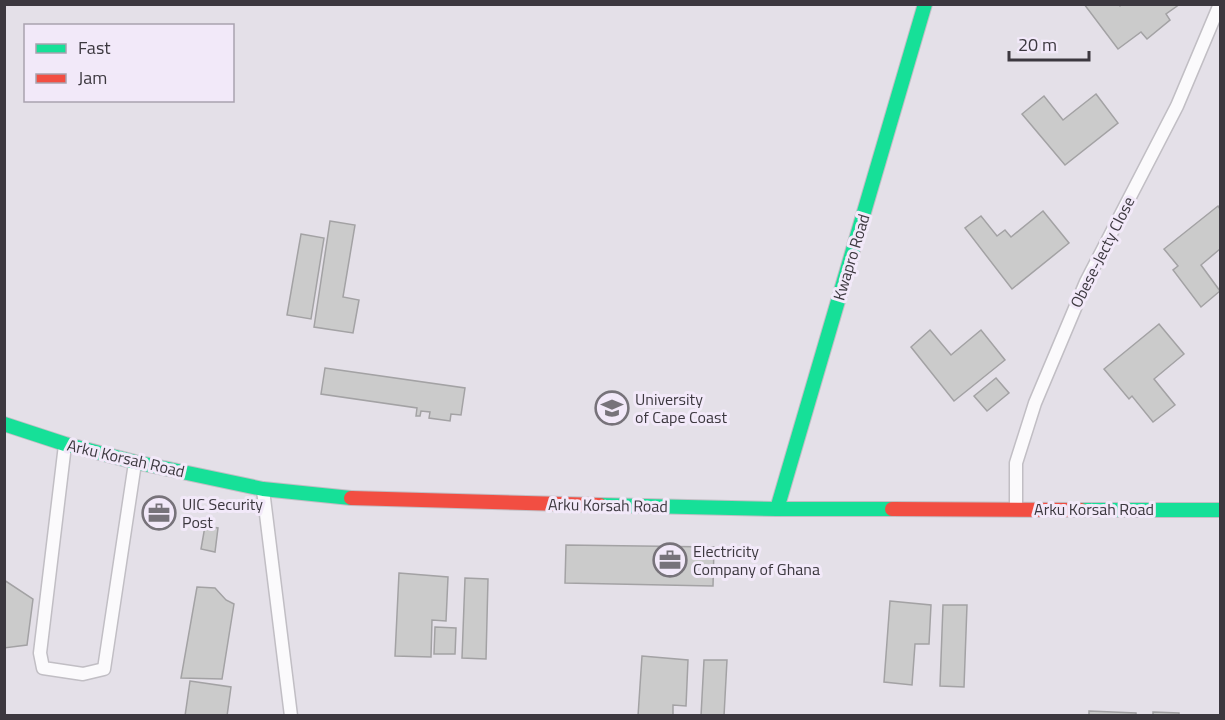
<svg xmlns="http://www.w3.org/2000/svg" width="1225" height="720" font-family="'Titillium Web',sans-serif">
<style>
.building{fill:#cbcbcb;stroke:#a3a2a4;stroke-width:1.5}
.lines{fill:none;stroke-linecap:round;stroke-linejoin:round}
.lane-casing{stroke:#c1bec4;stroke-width:15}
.fast-casing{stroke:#c1bec4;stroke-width:16}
.jam-casing{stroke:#c1bec4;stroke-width:16}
.lane{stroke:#fbfafc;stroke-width:12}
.fast{stroke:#16e098;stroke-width:14}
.jam{stroke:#f24e42;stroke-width:14}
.labels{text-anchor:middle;stroke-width:6;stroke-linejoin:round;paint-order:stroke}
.street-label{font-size:16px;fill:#3c383f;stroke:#f2e9f9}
.poi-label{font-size:16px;fill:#3c383f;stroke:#f2e9f9;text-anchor:start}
</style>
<rect width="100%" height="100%" fill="#e4e0e8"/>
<g class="building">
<path d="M1084,4H1119L1120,6L1123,4H1180L1166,14L1170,20L1147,39L1141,32L1118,49Z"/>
<path d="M1096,94L1118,123L1065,165L1022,114L1044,96L1063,120Z"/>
<path d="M1218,206L1220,209V249L1201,265L1220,291L1201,307L1173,270L1178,266L1164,249Z"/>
<path d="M1043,211L1069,243L1012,289L965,228L981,216L997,236L1005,230L1011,237Z"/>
<path d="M330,221L355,225L343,297L359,300L353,333L314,327Z"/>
<path d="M301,234L324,238L311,319L287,315Z"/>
<path d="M1159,324L1184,354L1154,379L1175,405L1153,422L1132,396L1129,399L1104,369Z"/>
<path d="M930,330L951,355L981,330L1005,360L954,401L911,347Z"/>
<path d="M325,368L465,388L461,415L451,414L450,421L429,418L430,412L421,411L420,416H416L417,408L321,394Z"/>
<path d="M996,378L1009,393L987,411L974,396Z"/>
<path d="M205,526L218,528L215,552L201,549Z"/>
<path d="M566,545L714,547L713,586L565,583Z"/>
<path d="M399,573L448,577L446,621L432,620L431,657L395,656Z"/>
<path d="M465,578L488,579L486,659L462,658Z"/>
<path d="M4,580L33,599L27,645L4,648Z"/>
<path d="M197,587L215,588L226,600L234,604L222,679L181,678Z"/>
<path d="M890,601L931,605L929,644H915L912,685L884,682Z"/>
<path d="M943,605H967L964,687L940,686Z"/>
<path d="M435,627L456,628L455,654H434Z"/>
<path d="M642,656L688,660L686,706L673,705V716H638Z"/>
<path d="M704,660H727L724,716H701Z"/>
<path d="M190,681L231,687L227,716H185Z"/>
<path d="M1089,711L1136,713V716H1089Z"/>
<path d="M1153,712L1179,713V716H1153Z"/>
</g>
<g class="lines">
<g class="lane-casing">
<g id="lane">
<path d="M65,445L40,653L43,668L83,674L104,669L135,463"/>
<path d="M263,490L291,716"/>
<path d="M1016,508V463L1035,403L1086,282L1177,106L1220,4"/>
</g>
</g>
<g class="fast-casing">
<g id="fast">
<path d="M4,424L65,444L135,462L263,489L351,498"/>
<path d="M600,505L777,509H892"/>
<path d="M777,509L925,4"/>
<path d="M1081,510H1220"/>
</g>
</g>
<g class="jam-casing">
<g id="jam">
<path d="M351,498L600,505"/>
<path d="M892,509L1081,510"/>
</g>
</g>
<use href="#lane" class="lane"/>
<use href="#fast" class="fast"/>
<use href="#jam" class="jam"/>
</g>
<defs>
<g id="university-ring" transform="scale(1.725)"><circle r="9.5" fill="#f2e9f9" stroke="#77737a" stroke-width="1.5"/><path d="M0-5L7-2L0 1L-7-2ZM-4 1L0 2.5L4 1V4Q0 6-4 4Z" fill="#77737a"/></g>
<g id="office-ring" transform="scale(1.725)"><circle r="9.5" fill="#f2e9f9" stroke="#77737a" stroke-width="1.5"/><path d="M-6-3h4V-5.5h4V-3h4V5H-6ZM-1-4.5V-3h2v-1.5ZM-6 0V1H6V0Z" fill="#77737a"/></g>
</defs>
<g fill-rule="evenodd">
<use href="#university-ring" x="612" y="408"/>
<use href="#office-ring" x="159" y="513"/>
<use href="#office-ring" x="670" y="560"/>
</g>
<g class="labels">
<g class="street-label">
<text transform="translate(1102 252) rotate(-63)" y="6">Obese-Jecty Close</text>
<text transform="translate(851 257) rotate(-73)" y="6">Kwapro Road</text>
<text transform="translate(126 458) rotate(13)" y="6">Arku Korsah Road</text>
<text transform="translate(608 505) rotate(1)" y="6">Arku Korsah Road</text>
<text x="1094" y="515">Arku Korsah Road</text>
</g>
<g class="poi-label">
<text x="635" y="405">University<tspan x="635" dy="18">of Cape Coast</tspan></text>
<text x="182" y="510">UIC Security<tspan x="182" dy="18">Post</tspan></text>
<text x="693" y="557">Electricity<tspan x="693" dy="18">Company of Ghana</tspan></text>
</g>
</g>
<rect width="1225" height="720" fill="none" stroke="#3c383f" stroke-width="12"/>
<rect x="24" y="24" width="210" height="78" fill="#f2e9f9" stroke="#a9a2af" stroke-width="1.5"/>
<rect x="36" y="44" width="30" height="9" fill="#16e098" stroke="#a9a2af" stroke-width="1.5"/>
<text x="78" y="54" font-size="18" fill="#3c383f">Fast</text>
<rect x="36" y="74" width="30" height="9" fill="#f24e42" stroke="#a9a2af" stroke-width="1.5"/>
<text x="78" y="84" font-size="18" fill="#3c383f">Jam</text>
<path d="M1009 51v9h80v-9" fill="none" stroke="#3c383f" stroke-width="3"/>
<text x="1018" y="51" font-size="18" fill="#3c383f" stroke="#f2e9f9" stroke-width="4.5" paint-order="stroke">20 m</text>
</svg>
